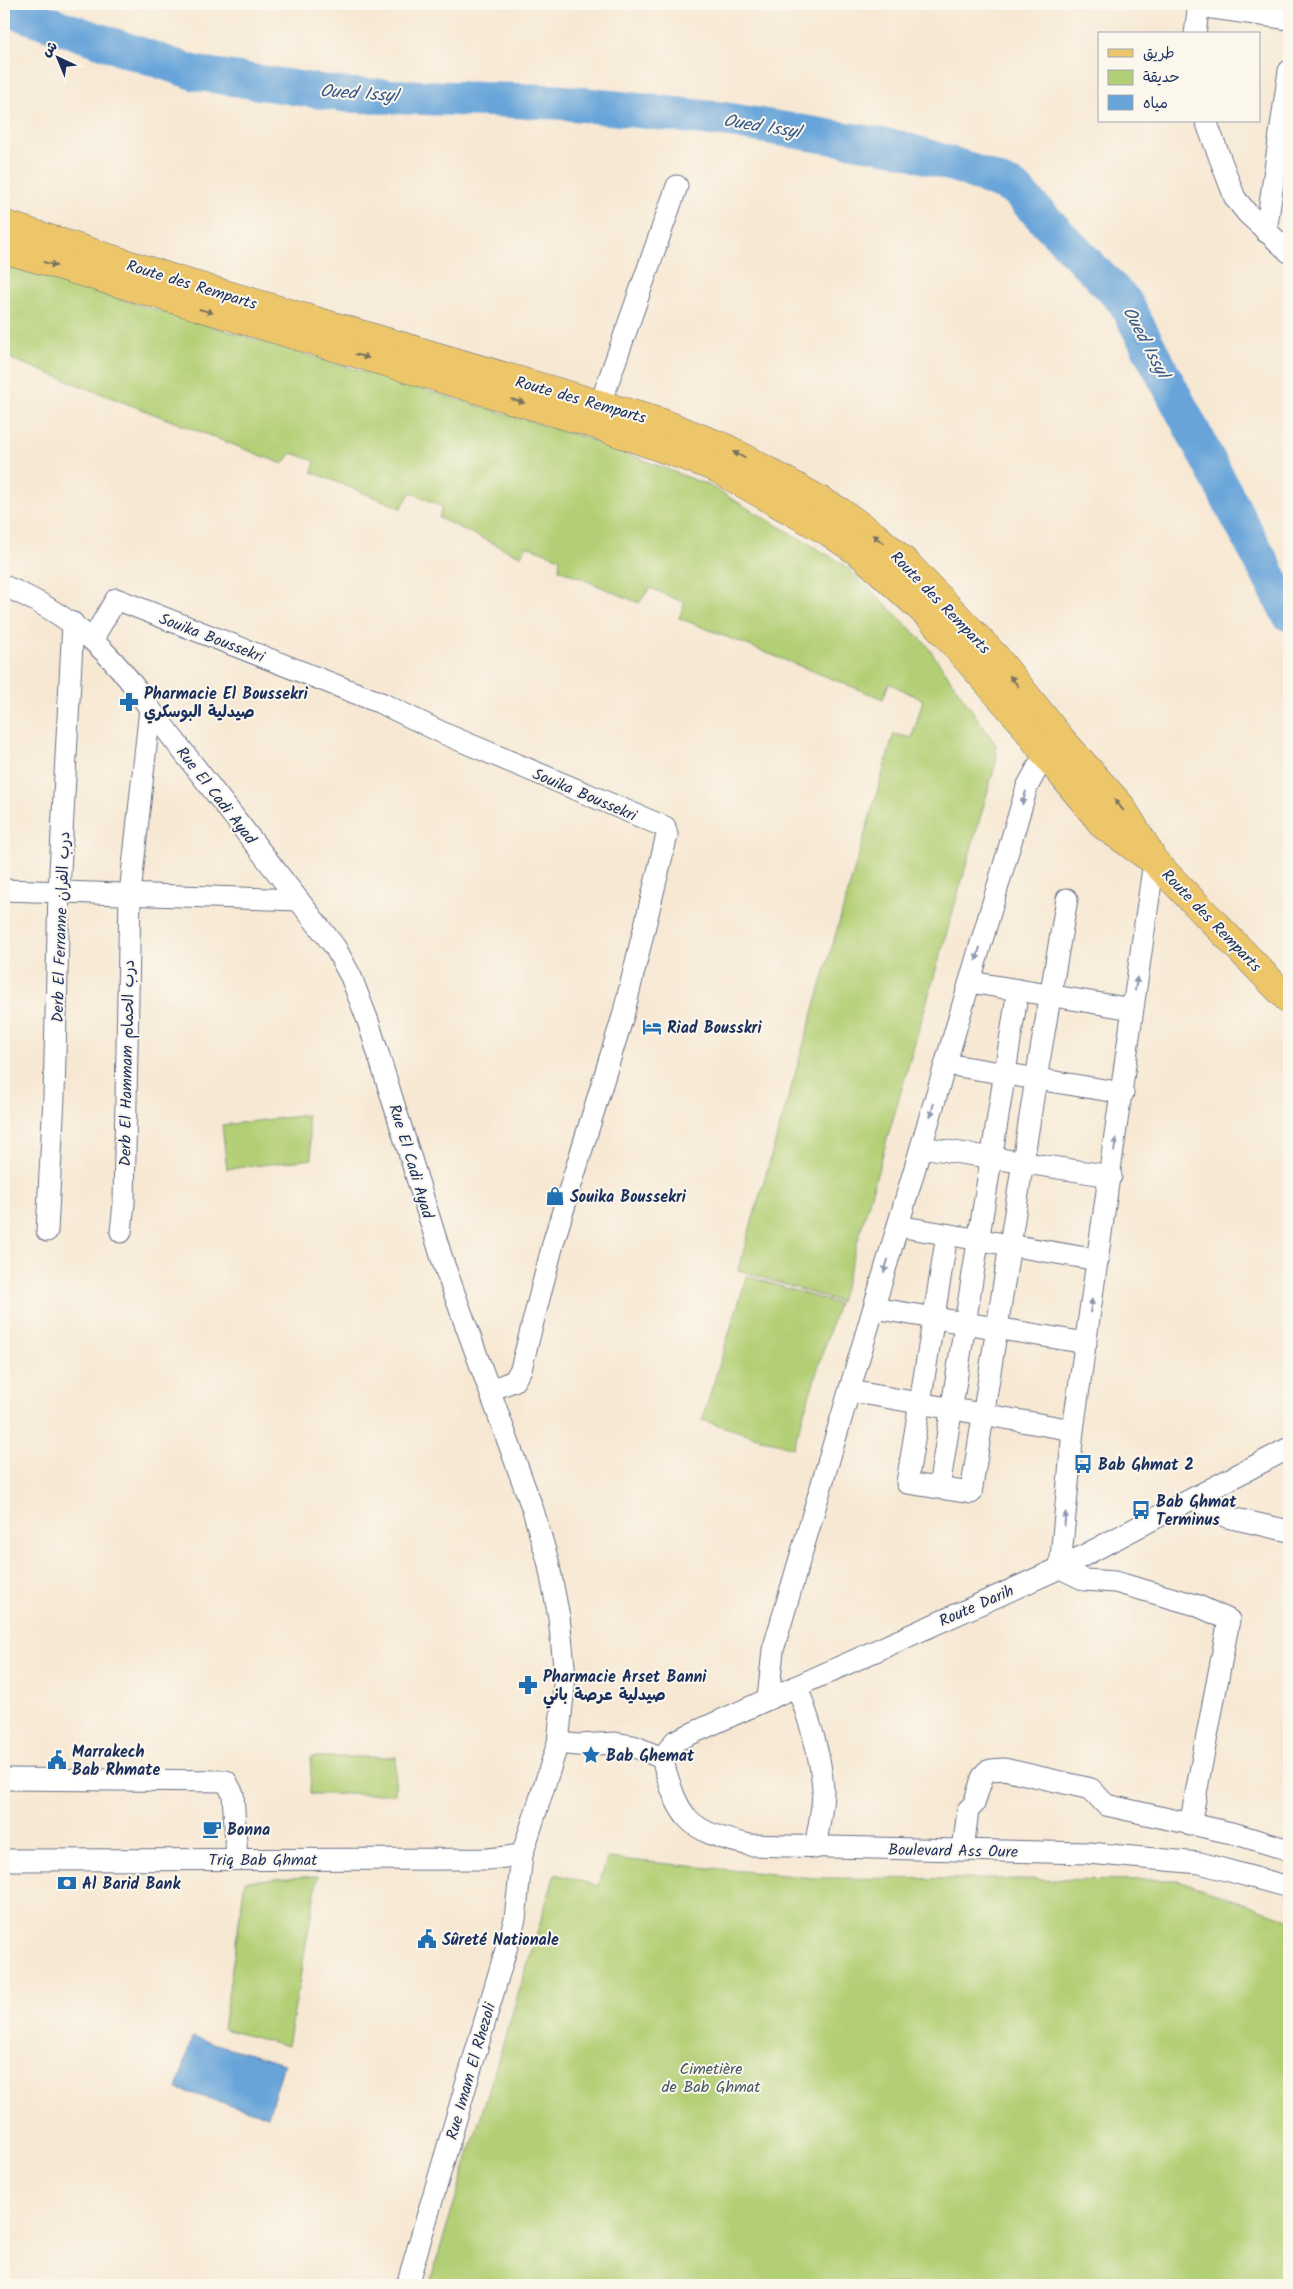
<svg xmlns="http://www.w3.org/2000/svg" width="1293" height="2289" font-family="Kalam,'Playpen Sans Arabic',sans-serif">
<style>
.green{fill:#b3cf75;stroke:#677f6a}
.water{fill:#67a4d9;stroke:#416a9c}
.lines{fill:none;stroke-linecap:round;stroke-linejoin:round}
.river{stroke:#67a4d9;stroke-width:35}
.minor-casing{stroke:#687087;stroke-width:23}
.major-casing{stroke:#687087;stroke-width:29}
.minor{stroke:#fff;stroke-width:21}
.major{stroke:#ecc669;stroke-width:28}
.oneway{fill:#797363}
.oneway2{fill:#8d97ae}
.labels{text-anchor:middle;stroke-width:4;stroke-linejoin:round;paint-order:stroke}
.street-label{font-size:16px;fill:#1b2f5e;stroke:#fbf7ec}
.poi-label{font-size:16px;font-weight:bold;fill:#1b2f5e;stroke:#fbf7ec;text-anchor:start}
.park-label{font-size:16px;fill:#415764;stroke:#fbf7ec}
.water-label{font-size:18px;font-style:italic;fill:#365889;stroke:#fbf7ec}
</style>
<rect width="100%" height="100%" fill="#fbf7ec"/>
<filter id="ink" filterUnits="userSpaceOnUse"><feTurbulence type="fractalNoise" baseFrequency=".02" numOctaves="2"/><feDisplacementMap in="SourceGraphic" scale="10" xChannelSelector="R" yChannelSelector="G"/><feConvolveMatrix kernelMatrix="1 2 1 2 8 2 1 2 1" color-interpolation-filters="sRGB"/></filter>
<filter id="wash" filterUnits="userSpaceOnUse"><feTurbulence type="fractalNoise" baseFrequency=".0096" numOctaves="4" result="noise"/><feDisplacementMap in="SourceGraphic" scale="20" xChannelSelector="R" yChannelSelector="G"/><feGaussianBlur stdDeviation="1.12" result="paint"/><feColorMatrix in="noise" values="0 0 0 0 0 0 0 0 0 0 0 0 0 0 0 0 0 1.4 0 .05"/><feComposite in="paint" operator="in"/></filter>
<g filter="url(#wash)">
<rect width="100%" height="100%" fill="#f7e8d3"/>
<g class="green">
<path d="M4,262L23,270L587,438L708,485L845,565L926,644L996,745L997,759L840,1302L738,1270L894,734L912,738L923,700L889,683L883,699L679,618L685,603L650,588L639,603L559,569L560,558L527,546L520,556L439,518L442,507L411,492L401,508L312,472L315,461L292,453L283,464L4,356Z"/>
<path d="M307,1115L312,1159L227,1169L222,1125Z"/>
<path d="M747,1276L838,1304L793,1448L702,1420Z"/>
<path d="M311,1757H396L395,1794H310Z"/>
<path d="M607,1858L814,1878L1178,1880L1289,1919V2285H429L555,1874L599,1886Z"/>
<path d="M318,1876L288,2046L223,2029L245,1881Z"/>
</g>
<path class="water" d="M192,2037L284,2064L268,2116L177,2089Z"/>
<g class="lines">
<path class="river" d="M4,8L195,73L345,95L559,102L727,120L899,148L961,167L1014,188L1125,302L1289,614"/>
</g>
</g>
<g filter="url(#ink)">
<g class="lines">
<g class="minor-casing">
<g id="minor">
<path d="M1199,6L1289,19"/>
<path d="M1195,34L1199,4"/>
<path d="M1206,121L1235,198L1247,213L1289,252"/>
<path d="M1266,232L1289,71"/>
<path d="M595,419L677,186"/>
<path d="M4,586C69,613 112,651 150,709L335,947L351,977L368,1021L444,1265L533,1510L548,1561L559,1617L565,1676L558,1743L522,1855L515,1919L407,2285"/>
<path d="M92,640L116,599L381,703L445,734L665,827L667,835L623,1016L554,1240L521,1369L514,1381L490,1390"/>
<path d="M4,890L298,900"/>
<path d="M970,982L1132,1009"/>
<path d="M946,1064L1123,1093"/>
<path d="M921,1147L1111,1176"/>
<path d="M898,1226L1098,1260"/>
<path d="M47,1231L54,1097L59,891L73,623"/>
<path d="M121,1232L124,1203L130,894L150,709"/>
<path d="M947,1235L907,1483L971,1493L1036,1079L1067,899"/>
<path d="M874,1308L1086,1343"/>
<path d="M850,1391L1073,1430"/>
<path d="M939,1488L1018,990"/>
<path d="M1194,1499L1227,1517L1289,1531"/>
<path d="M1060,1568L1073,1430L1154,861"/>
<path d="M1060,1568L1085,1580L1115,1582L1196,1605L1229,1620L1190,1825"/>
<path d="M797,1686C809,1720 821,1754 823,1790C823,1809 818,1829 815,1848"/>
<path d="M768,1699L773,1650L1027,787L1045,754L1054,745"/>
<path d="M558,1743L578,1745L615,1743L633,1746L662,1758"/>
<path d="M662,1758L675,1741L1060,1568L1289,1448"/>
<path d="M662,1758C679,1819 686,1831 750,1845L1088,1853L1200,1863L1289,1887"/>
<path d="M4,1779L226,1781L233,1794L237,1859"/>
<path d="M963,1850L968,1810L974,1804L982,1778L986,1772L991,1770L1004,1769L1091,1789L1106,1805L1236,1834L1289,1850"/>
<path d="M4,1860L488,1859L522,1855"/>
</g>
</g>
<g class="major-casing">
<g id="major">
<path d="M4,224L184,282L663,423L726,448L793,485L841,512L875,536L905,562L995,656L1061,739L1121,806L1150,853"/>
<path d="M4,249L594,424L712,466L830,533L861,554L930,617L1022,722L1045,754L1104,826L1154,861L1289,1000"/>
</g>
</g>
<use href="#minor" class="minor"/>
<use href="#major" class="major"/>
</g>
<defs><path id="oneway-solid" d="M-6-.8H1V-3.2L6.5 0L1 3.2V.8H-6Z" transform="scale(1.25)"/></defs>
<g class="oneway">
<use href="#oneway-solid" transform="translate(50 264) rotate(17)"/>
<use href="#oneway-solid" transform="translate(206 311) rotate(16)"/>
<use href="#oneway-solid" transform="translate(362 356) rotate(16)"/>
<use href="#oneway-solid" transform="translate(518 401) rotate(16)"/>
<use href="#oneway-solid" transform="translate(739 455) rotate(-151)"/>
<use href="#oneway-solid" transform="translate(878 539) rotate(-141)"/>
<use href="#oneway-solid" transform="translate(1014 681) rotate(-129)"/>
<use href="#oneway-solid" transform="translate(1119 805) rotate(-128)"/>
</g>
<g class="oneway2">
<use href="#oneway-solid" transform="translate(1024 798) rotate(106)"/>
<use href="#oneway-solid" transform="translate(978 954) rotate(106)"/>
<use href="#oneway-solid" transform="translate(1136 984) rotate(-82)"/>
<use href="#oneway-solid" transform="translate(932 1110) rotate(106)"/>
<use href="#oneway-solid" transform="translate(1115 1145) rotate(-82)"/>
<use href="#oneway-solid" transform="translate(886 1266) rotate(107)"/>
<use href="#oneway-solid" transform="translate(1091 1306) rotate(-82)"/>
<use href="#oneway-solid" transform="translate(1065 1519) rotate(-85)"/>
</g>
</g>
<defs>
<g id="pharmacy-bare" transform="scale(1.5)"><path d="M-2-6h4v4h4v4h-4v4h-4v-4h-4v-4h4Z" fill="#1f6fb2" stroke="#fbf7ec" stroke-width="2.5" paint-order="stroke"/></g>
<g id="hotel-bare" transform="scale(1.5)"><path d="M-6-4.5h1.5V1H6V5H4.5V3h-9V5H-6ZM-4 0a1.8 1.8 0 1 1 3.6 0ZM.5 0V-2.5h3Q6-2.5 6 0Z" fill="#1f6fb2" stroke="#fbf7ec" stroke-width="2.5" paint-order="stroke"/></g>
<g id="shop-bare" transform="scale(1.5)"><path d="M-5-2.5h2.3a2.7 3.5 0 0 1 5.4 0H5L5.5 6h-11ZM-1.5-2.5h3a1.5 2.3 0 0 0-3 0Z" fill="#1f6fb2" stroke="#fbf7ec" stroke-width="2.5" paint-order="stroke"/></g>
<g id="bus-bare" transform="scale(1.5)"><path d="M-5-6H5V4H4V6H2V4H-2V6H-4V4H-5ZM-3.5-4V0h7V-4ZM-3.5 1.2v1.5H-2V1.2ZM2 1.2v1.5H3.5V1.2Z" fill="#1f6fb2" stroke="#fbf7ec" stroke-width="2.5" paint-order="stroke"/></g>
<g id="sight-bare" transform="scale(1.5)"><path d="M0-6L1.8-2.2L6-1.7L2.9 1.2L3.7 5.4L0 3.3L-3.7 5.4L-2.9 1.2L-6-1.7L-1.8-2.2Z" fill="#1f6fb2" stroke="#fbf7ec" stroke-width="2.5" paint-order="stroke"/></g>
<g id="civic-bare" transform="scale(1.5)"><path d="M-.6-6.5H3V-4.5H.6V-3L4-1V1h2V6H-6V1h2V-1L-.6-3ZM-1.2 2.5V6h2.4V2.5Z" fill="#1f6fb2" stroke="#fbf7ec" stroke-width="2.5" paint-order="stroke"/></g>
<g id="cafe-bare" transform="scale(1.5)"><path d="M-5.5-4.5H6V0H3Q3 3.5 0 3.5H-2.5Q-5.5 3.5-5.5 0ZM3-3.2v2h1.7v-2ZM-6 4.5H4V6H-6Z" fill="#1f6fb2" stroke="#fbf7ec" stroke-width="2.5" paint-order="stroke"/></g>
<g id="bank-bare" transform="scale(1.5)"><path d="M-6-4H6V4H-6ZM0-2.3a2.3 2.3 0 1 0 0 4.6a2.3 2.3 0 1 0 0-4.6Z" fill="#1f6fb2" stroke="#fbf7ec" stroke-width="2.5" paint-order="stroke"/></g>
</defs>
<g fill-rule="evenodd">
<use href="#pharmacy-bare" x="129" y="702"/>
<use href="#hotel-bare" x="652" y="1027"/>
<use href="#shop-bare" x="555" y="1196"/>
<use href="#bus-bare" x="1083" y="1464"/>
<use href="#bus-bare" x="1141" y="1510"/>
<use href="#pharmacy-bare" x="528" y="1685"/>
<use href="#sight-bare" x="591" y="1755"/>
<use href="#civic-bare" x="57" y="1760"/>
<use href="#cafe-bare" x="212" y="1829"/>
<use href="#bank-bare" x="67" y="1883"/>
<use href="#civic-bare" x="427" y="1939"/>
</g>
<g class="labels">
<g class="street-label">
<text transform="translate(192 284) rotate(17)" y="6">Route des Remparts</text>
<text transform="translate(581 399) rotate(16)" y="6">Route des Remparts</text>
<text transform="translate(941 602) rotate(46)" y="6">Route des Remparts</text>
<text transform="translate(212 637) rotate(21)" y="6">Souika Boussekri</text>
<text transform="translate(585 794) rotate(23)" y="6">Souika Boussekri</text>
<text transform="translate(217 795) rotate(52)" y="6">Rue El Cadi Ayad</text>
<text transform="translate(1212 920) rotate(46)" y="6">Route des Remparts</text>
<text transform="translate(60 927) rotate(-88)" y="6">Derb El Ferranne درب الفران</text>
<text transform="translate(126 1063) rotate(-89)" y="6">Derb El Hammam درب الحمام</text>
<text transform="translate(412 1161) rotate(73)" y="6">Rue El Cadi Ayad</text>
<text transform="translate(976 1605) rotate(-24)" y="6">Route Darih</text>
<text transform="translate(953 1850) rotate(1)" y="6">Boulevard Ass Oure</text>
<text x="263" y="1865">Triq Bab Ghmat</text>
<text transform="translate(470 2071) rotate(-74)" y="6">Rue Imam El Rhezoli</text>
</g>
<g class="poi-label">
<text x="144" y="699">Pharmacie El Boussekri<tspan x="144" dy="18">صيدلية البوسكري</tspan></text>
<text x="667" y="1033">Riad Bousskri</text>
<text x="570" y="1202">Souika Boussekri</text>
<text x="1098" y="1470">Bab Ghmat 2</text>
<text x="1156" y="1507">Bab Ghmat<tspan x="1156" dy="18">Terminus</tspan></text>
<text x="543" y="1682">Pharmacie Arset Banni<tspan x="543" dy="18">صيدلية عرصة باني</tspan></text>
<text x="72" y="1757">Marrakech<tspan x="72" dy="18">Bab Rhmate</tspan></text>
<text x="606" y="1761">Bab Ghemat</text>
<text x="227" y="1835">Bonna</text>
<text x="82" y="1889">Al Barid Bank</text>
<text x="442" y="1945">Sûreté Nationale</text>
</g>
<g class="park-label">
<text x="711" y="2074">Cimetière<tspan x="711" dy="18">de Bab Ghmat</tspan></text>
</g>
<g class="water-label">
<text transform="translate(359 93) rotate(4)" y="6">Oued Issyl</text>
<text transform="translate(762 126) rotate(9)" y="6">Oued Issyl</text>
<text transform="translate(1146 342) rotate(62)" y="6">Oued Issyl</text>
</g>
</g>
<rect width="1293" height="2289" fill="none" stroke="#fbf7ec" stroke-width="20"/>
<rect x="1098" y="32" width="162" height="90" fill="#fbf7ec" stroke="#a1a7b3"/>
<rect x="1108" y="49" width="25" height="8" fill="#ecc669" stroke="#a1a7b3"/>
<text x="1143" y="58" font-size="15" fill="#1b2f5e">طريق</text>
<rect x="1108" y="70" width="25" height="15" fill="#b3cf75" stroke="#a1a7b3"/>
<text x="1143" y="82" font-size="15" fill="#1b2f5e">حديقة</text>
<rect x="1108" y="95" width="25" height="15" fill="#67a4d9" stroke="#a1a7b3"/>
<text x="1143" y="108" font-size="15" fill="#1b2f5e">مياه</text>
<g transform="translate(58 58) rotate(316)" stroke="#fbf7ec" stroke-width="4" paint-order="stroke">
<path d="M0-4L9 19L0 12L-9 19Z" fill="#1b2f5e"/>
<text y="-8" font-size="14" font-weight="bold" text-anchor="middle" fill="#1b2f5e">ش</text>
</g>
</svg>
